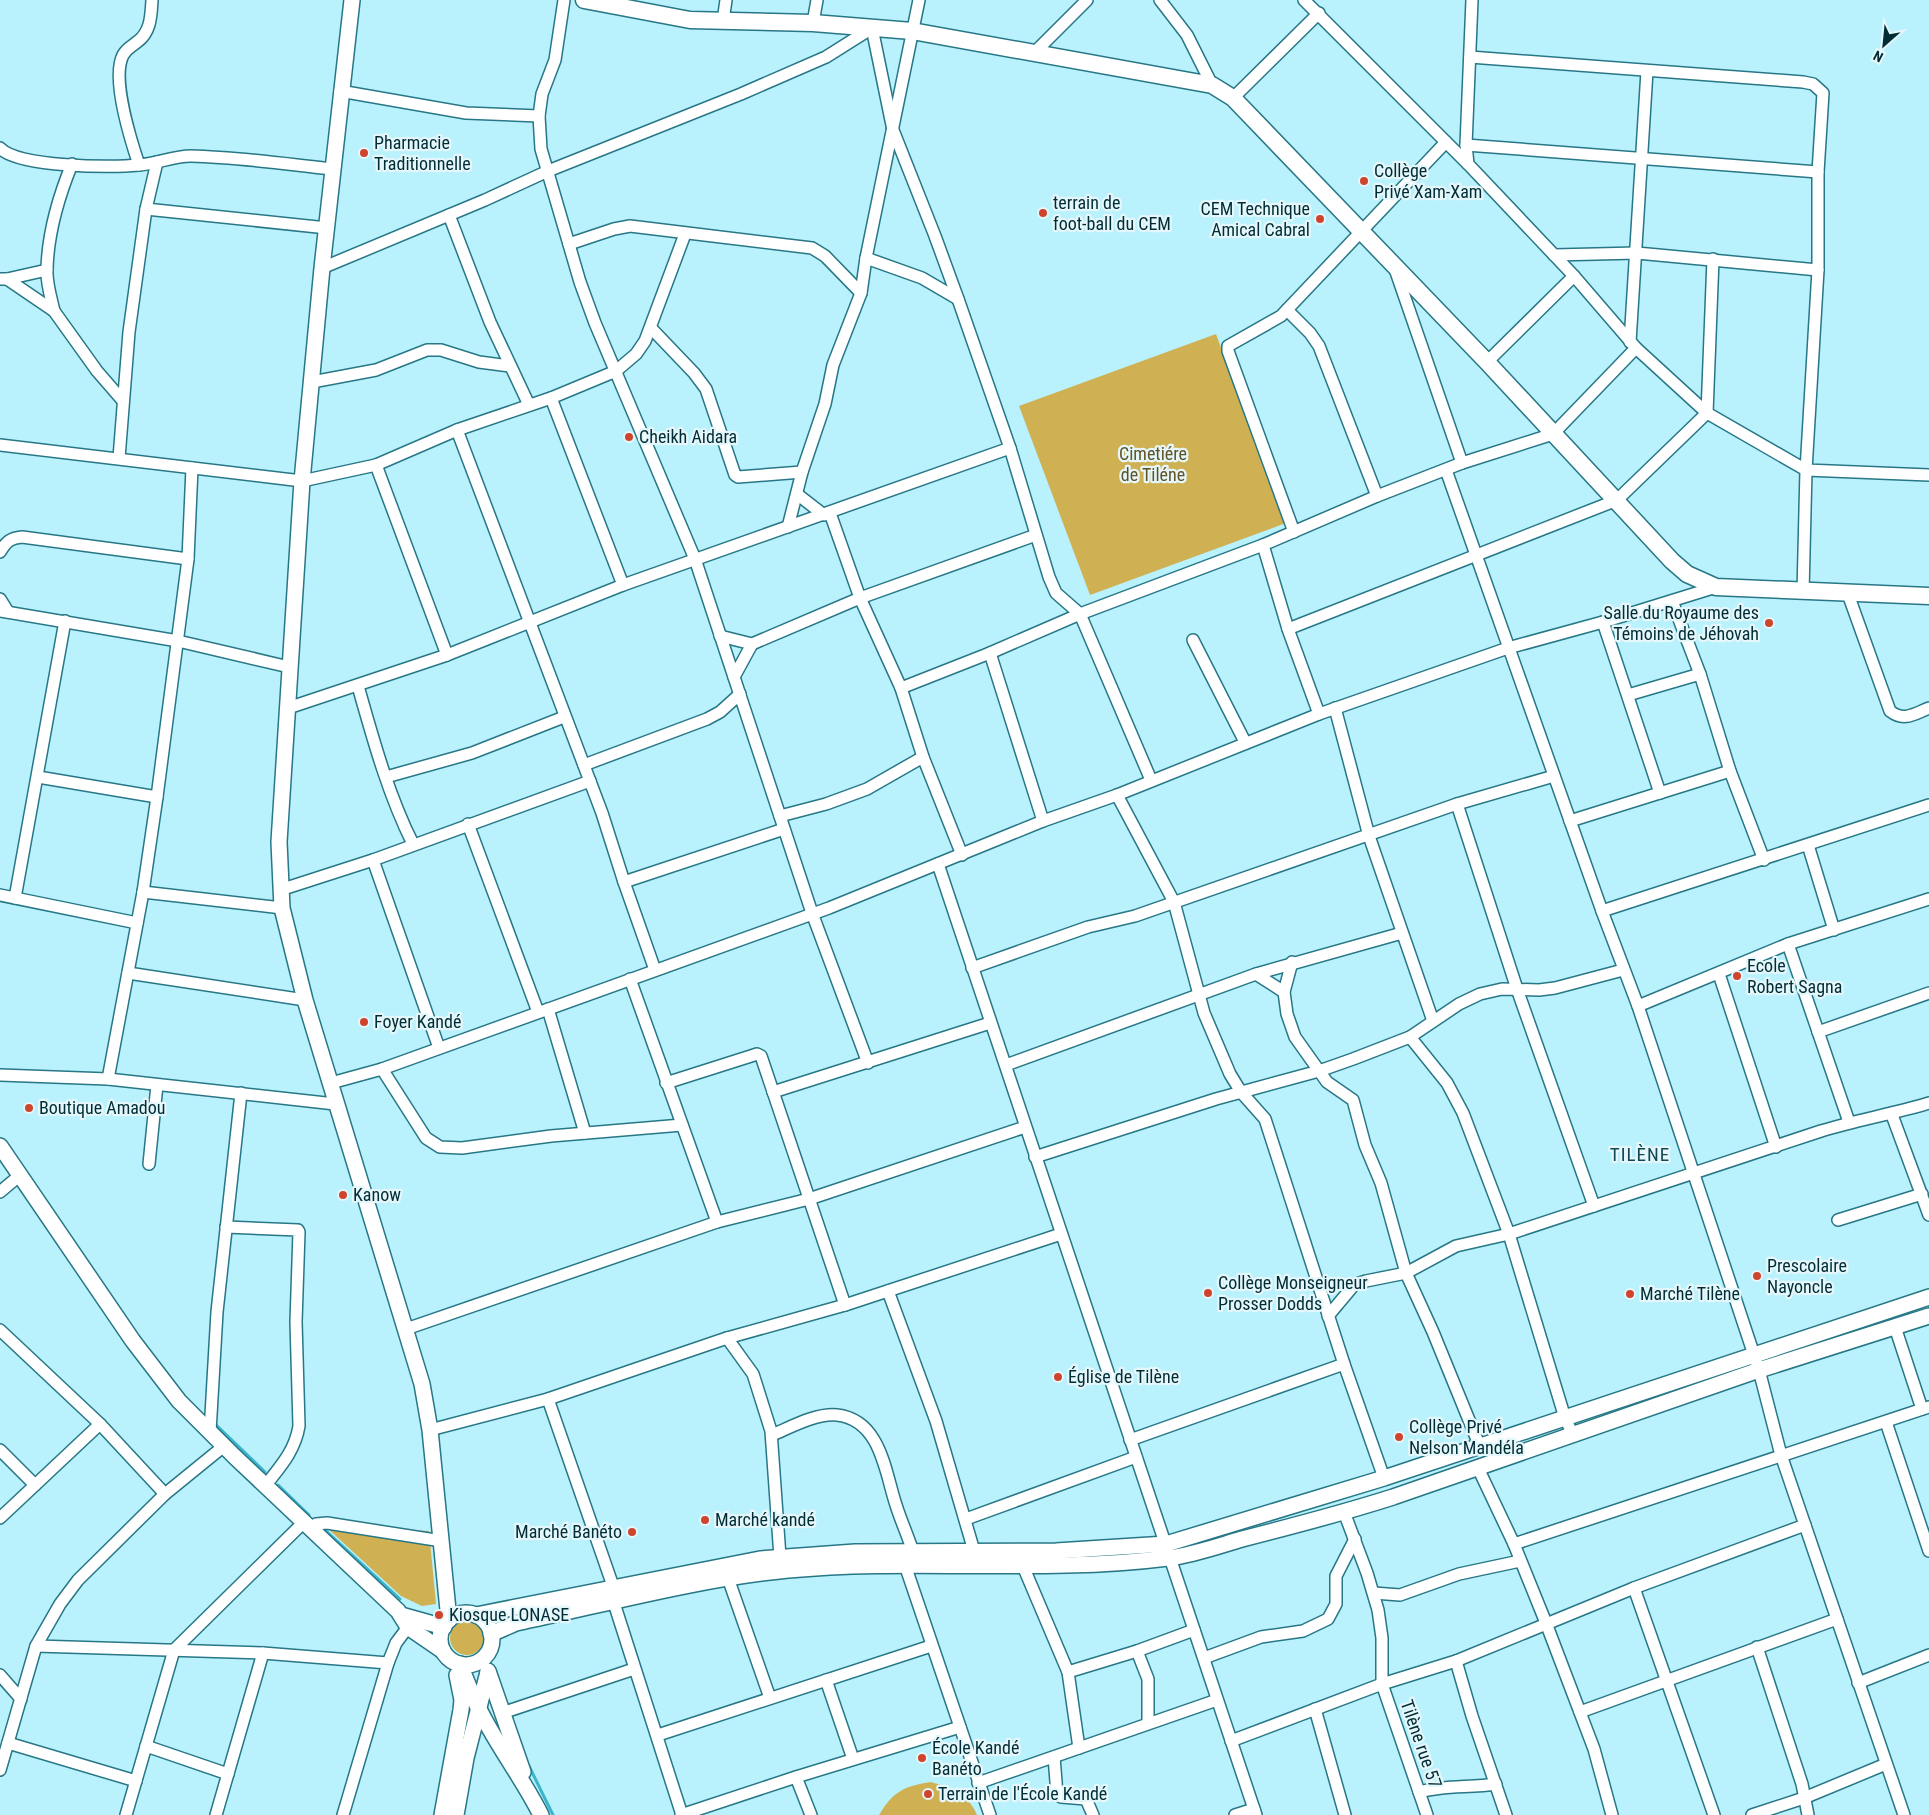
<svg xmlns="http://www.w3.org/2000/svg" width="1929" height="1815" font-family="'Roboto Condensed',sans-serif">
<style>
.green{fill:#cfb153}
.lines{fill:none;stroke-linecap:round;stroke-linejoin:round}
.stream{stroke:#3bb5cb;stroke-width:3}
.minor-casing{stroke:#277786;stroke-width:14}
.tertiary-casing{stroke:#277786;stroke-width:18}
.secondary-casing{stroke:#277786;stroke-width:19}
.minor{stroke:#fff;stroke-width:11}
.tertiary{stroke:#fff;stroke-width:15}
.secondary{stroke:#fff;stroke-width:16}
.poi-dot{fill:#cf442d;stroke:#e5f7fb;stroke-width:2}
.labels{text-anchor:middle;stroke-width:4.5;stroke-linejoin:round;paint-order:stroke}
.poi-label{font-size:18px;fill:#002d35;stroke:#e5f7fb;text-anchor:start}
.park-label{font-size:18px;fill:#605224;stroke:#e5f7fb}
.street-label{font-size:18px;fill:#002d35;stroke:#e5f7fb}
.neighbourhood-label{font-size:19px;letter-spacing:1px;fill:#0f4953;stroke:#e5f7fb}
</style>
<rect width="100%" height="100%" fill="#b9f1fd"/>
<g class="green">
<path d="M1216,334L1286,523L1090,595L1019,406Z"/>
<path d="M325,1526L429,1531L436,1604L422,1606L401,1596Z"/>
<circle cx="467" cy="1638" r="17"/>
<path d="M931,1782C952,1788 968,1794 977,1815H879C893,1791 905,1786 931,1782Z"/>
</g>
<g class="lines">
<g class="stream">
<path d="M1846,1333L1929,1305"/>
<path d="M213,1422L265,1472"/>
<path d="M278,1485L309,1515"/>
<path d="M324,1529L400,1599"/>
<path d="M529,1766L553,1815"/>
</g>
<g class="minor-casing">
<g id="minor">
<path d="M564,0L555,60L542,94L539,116L541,149L580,282L595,323L695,559L812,913L868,1063"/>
<path d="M1160,0L1187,35L1212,85"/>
<path d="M1304,0L1468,164"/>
<path d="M1472,0L1466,145L1468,164L1574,276L1636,348L1707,413L1806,470L1803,592"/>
<path d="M723,21L726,0"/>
<path d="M813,23L817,0"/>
<path d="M1034,53L1087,0"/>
<path d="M1470,57L1803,82L1813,84L1823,93L1818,172V270L1806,470L1929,475"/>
<path d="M340,91L466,113L539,116"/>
<path d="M1233,98L1319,13"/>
<path d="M1466,145L1818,172"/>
<path d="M0,148C18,167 112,168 138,165C156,164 173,156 191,156C238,157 285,164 332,169"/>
<path d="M157,162L146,209L327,228"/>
<path d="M139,165C131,141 111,78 123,55C127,48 131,47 137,42C151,32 151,16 152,0"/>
<path d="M449,215L490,322L529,405"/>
<path d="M569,244L614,229L630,226L812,248L825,256L861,293"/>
<path d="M1554,255L1637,253L1818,270"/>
<path d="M866,258L922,278L958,299"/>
<path d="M322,268L485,200L548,171L741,94L826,57L872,28L893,130L935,236L958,299L1010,448L1049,577L1056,593L1080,614L1151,780"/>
<path d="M1395,269L1462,463"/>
<path d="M0,279H7L54,311L97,371L123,401"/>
<path d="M7,279L47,270"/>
<path d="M1287,310L1310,333L1319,346L1377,496"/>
<path d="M54,311C51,298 46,282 47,269C48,232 58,198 72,164"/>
<path d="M651,328L694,373L706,389L735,475L738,477L802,472"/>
<path d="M1630,342L1647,71"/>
<path d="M1487,362L1574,276"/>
<path d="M312,382L376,370L427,350H441L479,362L510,366"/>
<path d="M551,398L623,585"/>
<path d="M457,430L602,813L624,882L784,829"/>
<path d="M0,445L302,481L376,465L457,430L551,398L616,371L636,354L645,341L685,234"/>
<path d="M119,458L129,332L146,209"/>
<path d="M376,465L447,655"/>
<path d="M1446,470L1602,911L1638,1006L1759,1370L1781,1455L1904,1815"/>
<path d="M797,494L824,515"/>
<path d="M830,513L860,598L901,688L923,757L962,855"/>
<path d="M788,527L802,472L825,404L833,365L861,293L866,258L919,0"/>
<path d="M1294,532L1228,351V346L1281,316L1446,142"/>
<path d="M0,552C6,542 10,538 22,537L188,559"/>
<path d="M1848,594L1890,711C1904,722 1914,714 1929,708"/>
<path d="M0,599L8,612"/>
<path d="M1672,601L1700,674L1730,771L1764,860"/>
<path d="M0,611L178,641L289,667"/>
<path d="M1603,622L1660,793"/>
<path d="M1288,629L1617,500L1707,413L1713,259"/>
<path d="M720,636L752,644L860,598L1036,535"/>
<path d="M1193,640L1245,742"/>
<path d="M990,653L1043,821"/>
<path d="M734,677L752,644"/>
<path d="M358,686C373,739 388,794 413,844"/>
<path d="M901,688L990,653L1080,614L1263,545"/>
<path d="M1628,695L1700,674"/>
<path d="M288,708L447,655L623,585L1010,448"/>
<path d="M1335,708L1369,836L1433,1021"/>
<path d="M1319,714L1288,629L1263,545L1377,496L1462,463L1553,434L1636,348"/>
<path d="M584,765L707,719L720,712L740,694"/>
<path d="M38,777L157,797"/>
<path d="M386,777L472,753L564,717"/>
<path d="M1117,795L1174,902L1204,1013L1230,1074L1241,1092L1265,1119L1344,1364L1384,1478"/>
<path d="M1457,804L1517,989L1594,1206"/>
<path d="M780,816L826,804L867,789L923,757"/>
<path d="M1570,821L1730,771"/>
<path d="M468,824L538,1012"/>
<path d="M1808,845L1834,930"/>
<path d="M373,860L439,1048"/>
<path d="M938,864L1256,1815"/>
<path d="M624,882L655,970"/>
<path d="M280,890L373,860L590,781"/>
<path d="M143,892L282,908"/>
<path d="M0,895L137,923"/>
<path d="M15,898L65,621"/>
<path d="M1602,911L1929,805"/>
<path d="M1788,944L1849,1122"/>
<path d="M1292,962L1284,992L1287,1014L1295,1037L1327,1082L1353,1100L1365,1145L1381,1183L1406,1273L1433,1332L1480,1447"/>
<path d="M972,968L1088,927L1135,916L1457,804L1554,776"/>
<path d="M128,973L305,1000"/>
<path d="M1256,974L1284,992"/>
<path d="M1719,974L1776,1147"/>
<path d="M630,979L717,1222"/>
<path d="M1638,1006L1788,944L1929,899"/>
<path d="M548,1009L585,1133"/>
<path d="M1818,1032L1929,993"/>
<path d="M1410,1037L1447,1083L1463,1113L1509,1234L1565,1418L1573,1435"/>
<path d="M1006,1065L1256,974L1402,933"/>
<path d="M382,1069L426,1138L440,1147L462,1148L551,1136L682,1125"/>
<path d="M0,1075L108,1079L335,1104"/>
<path d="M108,1079L143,892L157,797L188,559L192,468"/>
<path d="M331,1083L382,1069L829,908L1043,821L1117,795L1319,714L1508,648L1603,622L1716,587"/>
<path d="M666,1083L751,1056L757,1054L761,1056L845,1305"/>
<path d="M773,1092L990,1023"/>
<path d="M1892,1115L1929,1215"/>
<path d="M1035,1157L1216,1099L1319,1071L1353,1059L1410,1037L1459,1004L1480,994L1502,989L1539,990L1555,988L1623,970"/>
<path d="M149,1164L157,1085"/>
<path d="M0,1192L19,1176"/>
<path d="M1838,1220L1922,1194"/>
<path d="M226,1227L298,1230L299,1232L296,1322L299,1426C295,1451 280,1467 265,1486"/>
<path d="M888,1291L936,1421L974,1551"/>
<path d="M1328,1316L1354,1285L1366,1281L1406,1273L1456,1246L1509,1234L1821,1131C1857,1120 1893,1114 1929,1103"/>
<path d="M1895,1327L1922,1409"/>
<path d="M406,1329L717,1222L809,1199L1025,1127"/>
<path d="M0,1330L100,1424L165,1494"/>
<path d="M727,1338L753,1374L771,1431L780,1557"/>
<path d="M548,1399L614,1589"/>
<path d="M1886,1422L1929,1551"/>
<path d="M430,1430L548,1399L727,1338L845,1305L1061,1234"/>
<path d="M210,1432L217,1312L241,1093"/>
<path d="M772,1435C791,1427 816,1413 837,1415C881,1420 885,1472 896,1505C901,1521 908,1536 913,1552"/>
<path d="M1130,1440L1344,1364"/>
<path d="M0,1450L35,1485"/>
<path d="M1478,1468L1514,1544L1546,1623L1594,1749L1612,1815"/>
<path d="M1344,1512L1367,1573L1378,1610L1382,1638V1684L1427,1815"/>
<path d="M0,1518L100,1424"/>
<path d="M966,1519L1136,1457"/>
<path d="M311,1528L316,1524L327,1523L442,1541"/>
<path d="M1514,1544L1929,1407"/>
<path d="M905,1565L990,1815"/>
<path d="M1023,1566L1068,1672L1079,1748"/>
<path d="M728,1578L770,1698"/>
<path d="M1634,1588L1714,1815"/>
<path d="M1374,1593L1400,1595L1459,1574L1520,1561"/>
<path d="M614,1603L682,1815"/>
<path d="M36,1646L263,1653L388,1663"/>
<path d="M1757,1647L1802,1784L1808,1815"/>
<path d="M1137,1651L1148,1679V1723"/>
<path d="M1204,1658L1261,1637L1303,1631L1328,1619L1336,1604V1576L1355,1539"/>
<path d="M1456,1661L1472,1716L1506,1815"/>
<path d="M1068,1672L1137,1651L1194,1630"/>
<path d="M0,1675L21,1699"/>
<path d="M826,1680L853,1759"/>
<path d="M1858,1683L1929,1655"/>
<path d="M1315,1709L1345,1815"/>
<path d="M1580,1712L1837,1619"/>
<path d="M502,1713L634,1669"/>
<path d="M658,1735L931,1646"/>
<path d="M1231,1741L1382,1684L1456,1661L1634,1588L1805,1525"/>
<path d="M8,1743L136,1781"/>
<path d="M146,1746L228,1774"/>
<path d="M1054,1757L1057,1794L1061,1797L1086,1799L1093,1815"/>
<path d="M0,1770L36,1646L60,1604L78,1580L165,1494L224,1446"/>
<path d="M796,1777L811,1815"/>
<path d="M978,1783L1217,1700"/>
<path d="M1419,1792C1445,1785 1470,1788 1496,1784"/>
<path d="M126,1815L174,1650L304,1522"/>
<path d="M216,1815L263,1653"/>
<path d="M343,1815L388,1663L396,1643L408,1627"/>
<path d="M681,1815L796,1777L960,1727"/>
<path d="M1235,1815L1254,1809"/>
<path d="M1752,1815L1804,1798L1886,1764"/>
</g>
</g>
<g class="tertiary-casing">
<g id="tertiary">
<path d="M352,0L322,268L302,481L279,842L282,908L305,1000L422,1384L430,1430L449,1620"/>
<path d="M0,1146L133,1341L179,1401L234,1456L398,1611L408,1627L443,1651"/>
<circle cx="466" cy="1639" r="26"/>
<path d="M401,1615L444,1627"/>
<path d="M476,1615L760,1559L855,1552L1056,1551L1166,1544L1384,1478L1929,1297"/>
<path d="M491,1634L516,1623C606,1604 697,1579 788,1570C915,1558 1042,1574 1168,1558C1193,1555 1218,1546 1242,1539C1293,1526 1343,1513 1393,1497L1759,1370L1929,1316"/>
<path d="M460,1664C466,1680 472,1696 480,1711C498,1747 523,1779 541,1815"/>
<path d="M488,1671L523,1772"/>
<path d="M442,1815L461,1710L462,1700L457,1675"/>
<path d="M456,1815L466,1758L488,1672"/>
</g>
</g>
<g class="secondary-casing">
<path id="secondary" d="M584,0L690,20L813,23L912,31L1212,85L1233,98L1487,362L1672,561L1687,574L1716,587L1929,596"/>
</g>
<use href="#minor" class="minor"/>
<use href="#tertiary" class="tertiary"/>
<use href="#secondary" class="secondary"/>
</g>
<g class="poi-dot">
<circle cx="364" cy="153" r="5"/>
<circle cx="1364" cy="181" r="5"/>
<circle cx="1043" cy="213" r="5"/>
<circle cx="1320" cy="219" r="5"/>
<circle cx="629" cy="437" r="5"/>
<circle cx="1769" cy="623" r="5"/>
<circle cx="1737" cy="976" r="5"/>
<circle cx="364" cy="1022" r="5"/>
<circle cx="29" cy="1108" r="5"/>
<circle cx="343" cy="1195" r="5"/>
<circle cx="1757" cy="1276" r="5"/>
<circle cx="1208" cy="1293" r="5"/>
<circle cx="1630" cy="1294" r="5"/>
<circle cx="1058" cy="1377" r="5"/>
<circle cx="1399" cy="1437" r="5"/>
<circle cx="705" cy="1520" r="5"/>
<circle cx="632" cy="1532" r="5"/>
<circle cx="439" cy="1615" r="5"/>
<circle cx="922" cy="1758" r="5"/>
<circle cx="928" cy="1794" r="5"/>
</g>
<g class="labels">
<g class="poi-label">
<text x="374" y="149">Pharmacie<tspan x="374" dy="21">Traditionnelle</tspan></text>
<text x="1374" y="177">Collège<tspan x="1374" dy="21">Privé Xam-Xam</tspan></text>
<text x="1053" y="209">terrain de<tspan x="1053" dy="21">foot-ball du CEM</tspan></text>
<text x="1310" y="215" text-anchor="end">CEM Technique<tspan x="1310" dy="21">Amical Cabral</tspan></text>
<text x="639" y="443">Cheikh Aidara</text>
<text x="1759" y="619" text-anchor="end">Salle du Royaume des<tspan x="1759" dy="21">Témoins de Jéhovah</tspan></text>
<text x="1747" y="972">Ecole<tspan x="1747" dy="21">Robert Sagna</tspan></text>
<text x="374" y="1028">Foyer Kandé</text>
<text x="39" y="1114">Boutique Amadou</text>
<text x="353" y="1201">Kanow</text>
<text x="1767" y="1272">Prescolaire<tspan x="1767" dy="21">Nayoncle</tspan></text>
<text x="1218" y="1289">Collège Monseigneur<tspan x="1218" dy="21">Prosser Dodds</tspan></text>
<text x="1640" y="1300">Marché Tilène</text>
<text x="1068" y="1383">Église de Tilène</text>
<text x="1409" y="1433">Collège Privé<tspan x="1409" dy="21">Nelson Mandéla</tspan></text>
<text x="715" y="1526">Marché kandé</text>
<text x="622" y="1538" text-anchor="end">Marché Banéto</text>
<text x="449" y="1621">Kiosque LONASE</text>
<text x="932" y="1754">École Kandé<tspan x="932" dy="21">Banéto</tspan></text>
<text x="938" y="1800">Terrain de l'École Kandé</text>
</g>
<g class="park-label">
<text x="1153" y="460">Cimetiére<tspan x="1153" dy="21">de Tiléne</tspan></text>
</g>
<g class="street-label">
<text transform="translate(1421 1744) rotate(71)" y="6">Tilène rue 57</text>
</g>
<g class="neighbourhood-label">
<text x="1640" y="1161">TILÈNE</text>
</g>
</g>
<g transform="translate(1884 45) rotate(207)" stroke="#e5f7fb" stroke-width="4" paint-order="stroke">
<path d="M0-4L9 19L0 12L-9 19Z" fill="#002d35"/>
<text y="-8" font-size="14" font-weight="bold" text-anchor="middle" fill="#002d35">N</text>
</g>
</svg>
